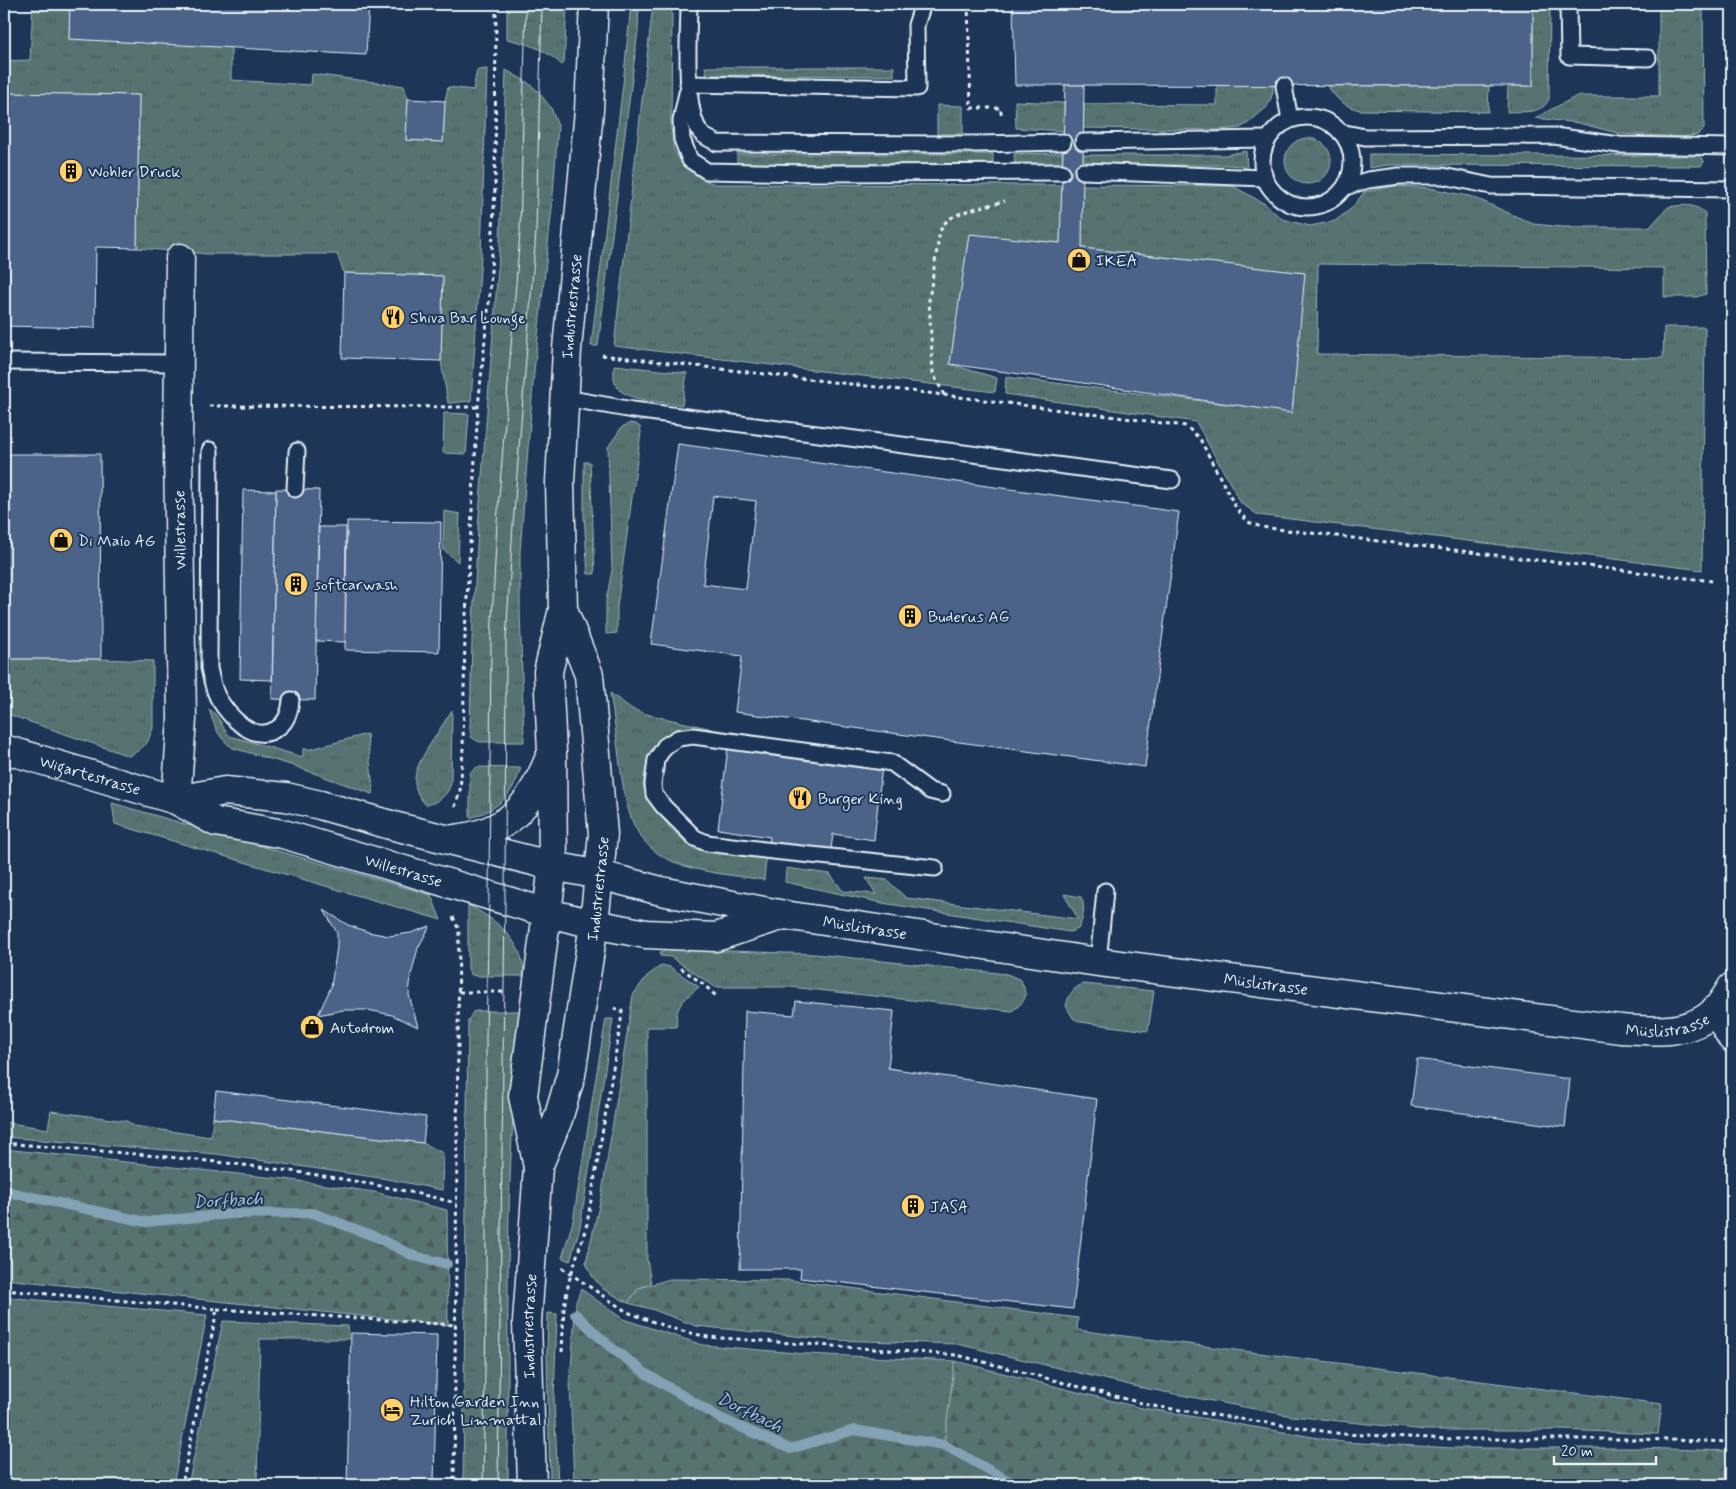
<svg xmlns="http://www.w3.org/2000/svg" width="1736" height="1489" font-family="Mynerve,sans-serif">
<style>
.grass{fill:url(#grass-tufts);stroke:#9fb2b4}
.forest{fill:url(#forest-firs);stroke:#9fb2b4}
.lines{fill:none;stroke-linecap:round;stroke-linejoin:round}
.stream{stroke:#84a2b5;stroke-width:10}
.building{fill:#4c6389;stroke:#e8f1f8;fill-rule:evenodd}
.service-casing{stroke:#e8f1f8;stroke-width:19}
.minor-casing{stroke:#e8f1f8;stroke-width:31}
.path{stroke:#e8f1f8;stroke-width:3;stroke-dasharray:4 4;stroke-linecap:butt}
.service{stroke:#1d3557;stroke-width:15}
.minor{stroke:#1d3557;stroke-width:28}
.tram{stroke:#e8f1f8;stroke-width:1}
.labels{text-anchor:middle;stroke-width:4;stroke-linejoin:round;paint-order:stroke}
.poi-label{font-size:16px;fill:#e8f1f8;stroke:#1d3557;text-anchor:start}
.street-label{font-size:16px;fill:#e8f1f8;stroke:#1d3557}
.water-label{font-size:18px;font-style:italic;fill:#aec3d1;stroke:#1d3557}
</style>
<defs>
<pattern id="grass-tufts" width="24" height="20" patternUnits="userSpaceOnUse" patternTransform="scale(1.25)"><rect width="24" height="20" fill="#567371"/><path d="M3 7l-1-3M5 7V3M7 7l1-3M15 17l-1-3M17 17v-4M19 17l1-3" fill="none" stroke="#4d5b5c"/></pattern>
<pattern id="forest-firs" width="22" height="20" patternUnits="userSpaceOnUse" patternTransform="scale(1.25)"><rect width="22" height="20" fill="#567371"/><path d="M5 1l3.5 6h-7zM16 11l3.5 6h-7z" fill="#4d5b5c"/></pattern>
</defs>
<rect width="100%" height="100%" fill="#1d3557"/>
<filter id="ink" filterUnits="userSpaceOnUse"><feTurbulence type="fractalNoise" baseFrequency=".02" numOctaves="2"/><feDisplacementMap in="SourceGraphic" scale="10" xChannelSelector="R" yChannelSelector="G"/><feConvolveMatrix kernelMatrix="1 2 1 2 8 2 1 2 1" color-interpolation-filters="sRGB"/></filter>
<g filter="url(#ink)">
<g class="grass">
<path d="M33,4H70L69,39L231,47V80L311,85L312,74L404,86L408,99L406,140L443,142L445,101L448,87L473,90L477,70L487,69L481,256L471,401L448,403L441,361L443,276L344,273L337,254H207L137,248L139,95L4,93V61L30,60Z"/>
<path d="M507,4H567L564,63L562,65C543,48 531,45 507,39Z"/>
<path d="M631,4H639L638,31L598,346H591L623,84Z"/>
<path d="M653,4H672L671,128L674,150L684,166L702,179L715,184L1062,185L1060,243L969,235L950,364L997,378L995,392L614,346Z"/>
<path d="M1533,4H1550L1549,99C1542,115 1522,111 1507,112L1508,86H1533Z"/>
<path d="M1659,4H1703L1704,129L1697,135L1682,137L1621,134L1579,123L1535,118L1577,96H1659Z"/>
<path d="M705,67H894V76L707,75Z"/>
<path d="M506,70L527,82L537,90L551,108L558,126L552,208L534,372L520,551V609L524,742H479L471,737L470,729L472,640L478,528L500,243Z"/>
<path d="M1217,85H1273V93L1267,107L1247,124L1240,128L1219,130L1083,128L1084,104L1217,105Z"/>
<path d="M1328,86H1489L1488,112L1360,110C1346,107 1335,99 1328,86Z"/>
<path d="M1015,101L1064,103V131L1016,128Z"/>
<path d="M937,105L963,106V134H937Z"/>
<circle cx="1308" cy="161" r="23"/>
<path d="M1246,151L1247,169L1241,166L1226,165H1083V155H1225Z"/>
<path d="M1063,153L1062,164H1015L1014,154Z"/>
<rect x="737" y="154" width="256" height="10"/>
<path d="M1369,154L1699,156L1703,159L1704,162L1701,166L1388,165L1369,168Z"/>
<path d="M1082,185L1233,186L1265,204L1282,219L1310,226L1335,221L1352,208L1364,192L1395,186L1430,188L1473,197L1533,224L1563,227H1650L1668,207C1682,205 1694,203 1705,213L1706,294L1696,297H1664V268L1318,264L1317,354L1663,358L1664,327H1705L1702,570L1258,515L1241,503L1196,422L1005,394L1006,377L1292,412L1304,273L1082,248Z"/>
<path d="M614,365L687,373L682,405C665,402 624,402 616,385C613,380 614,371 614,365Z"/>
<path d="M444,413L469,414L466,454L443,453Z"/>
<path d="M630,423L636,424L640,427L641,432L617,607V633L606,634V601L612,570L608,447L622,427Z"/>
<path d="M584,462H590L595,574H588L584,516Z"/>
<path d="M444,511L460,514L458,562L443,549Z"/>
<path d="M4,659H101L153,661V728L147,743L139,750L129,756L4,713Z"/>
<path d="M610,693L632,709L646,714L712,729H688L669,734L660,740L649,754L646,767L643,785L647,797L671,829L694,849L766,858L764,880C740,876 712,874 688,867C633,851 627,815 620,765C617,741 614,717 610,693Z"/>
<path d="M209,709C220,715 221,728 230,736L303,757V749H311L367,734L373,788L372,794L294,766L233,748C218,738 214,726 209,709Z"/>
<path d="M452,710L451,783C448,795 438,803 426,805C405,783 418,764 431,743C438,732 445,721 452,710Z"/>
<path d="M477,767L521,768C512,797 498,809 470,818V773Z"/>
<path d="M112,803L431,895L441,920L115,824Z"/>
<path d="M786,868L830,874L843,891L876,894L866,878L887,880L906,898L1078,919L1064,894L1081,897C1086,906 1083,921 1078,929L1070,932L882,903L785,882Z"/>
<path d="M468,905C497,920 524,941 524,976H475L470,974L468,968Z"/>
<path d="M672,949L815,954L1007,974L1021,980C1028,997 1027,1000 1012,1011L790,987H715L671,957L660,956V952Z"/>
<path d="M662,965L670,967L699,987C684,999 674,1006 677,1027H647V1259L651,1284L639,1288L628,1303L603,1289L592,1276L586,1262L602,1193L633,995L647,976Z"/>
<path d="M1084,984L1154,991L1148,1031L1080,1022L1073,1018L1066,1006C1068,996 1073,987 1084,984Z"/>
<path d="M477,1011H523C503,1168 509,1327 508,1485H463L468,1021L473,1012Z"/>
<path d="M606,1019H613L580,1227L570,1261L562,1258L573,1221L595,1083Z"/>
<path d="M51,1111L127,1121L134,1126L211,1137L213,1118L423,1143L443,1153L442,1190L387,1179L216,1154L4,1137V1122L48,1129Z"/>
<path d="M581,1289L623,1319L703,1345L807,1354L955,1361L944,1445L854,1430L790,1449L719,1418L645,1373L608,1345L575,1314L576,1302Z"/>
<path d="M4,1297L207,1315L173,1485H4Z"/>
<path d="M548,1313L557,1314L554,1399L558,1485H550V1478L547,1355Z"/>
<path d="M223,1321L348,1326L350,1339H260L257,1485H188Z"/>
</g>
<g class="forest">
<path d="M4,1149L285,1179L374,1192L447,1210L448,1325L4,1279Z"/>
<path d="M670,1279L790,1280L1078,1318L1077,1330L1662,1404L1658,1434L1560,1430H1425L1292,1416L1138,1387L957,1344L833,1340L696,1326L651,1309L628,1303L639,1288Z"/>
<path d="M575,1314L608,1345L645,1373L719,1418L790,1449L854,1430L944,1445L955,1361L1137,1407L1342,1442L1454,1448H1636L1732,1451V1485H574L570,1382Z"/>
</g>
<g class="lines">
<g class="stream">
<path d="M4,1191L146,1222L231,1214L313,1213L376,1237L414,1256L447,1264"/>
<path d="M575,1314L608,1345L645,1373L720,1418L790,1449L854,1430L944,1445L1016,1485"/>
</g>
</g>
<g class="building">
<path d="M70,4H369L366,55L69,39Z"/>
<path d="M1013,4H1533V86L1015,85Z"/>
<path d="M1065,85H1084L1082,248L1305,273L1292,413L950,364L969,234L1060,243Z"/>
<path d="M4,93L139,95L137,248L96,247L95,328L4,326Z"/>
<path d="M408,99L445,101L443,142L406,140Z"/>
<path d="M344,273L443,276L441,361L342,358Z"/>
<path d="M678,444L1179,512L1145,767L735,712L742,656L651,644ZM713,496L756,501L746,589L703,584Z"/>
<path d="M4,454H100L101,659H4Z"/>
<path d="M276,489L319,490L315,700L272,699Z"/>
<path d="M243,490L276,491L272,680L240,679Z"/>
<path d="M347,521L441,522L439,652L345,650Z"/>
<path d="M319,527H346L345,642L316,641Z"/>
<path d="M728,747L882,766L874,840L833,834L831,849L769,843L770,837L718,829Z"/>
<path d="M324,910L348,925L368,932L389,936L411,933L430,926L418,948L411,975L409,995L418,1027L392,1015L368,1010H343L318,1015L331,987L337,947V933Z"/>
<path d="M796,1001L894,1011L888,1068L1097,1099L1073,1309L800,1278L801,1269H740L745,1011L794,1015Z"/>
<path d="M1417,1059L1570,1079L1565,1127L1411,1106Z"/>
<path d="M216,1091L426,1117L423,1143L213,1118Z"/>
<path d="M351,1333L437,1335L434,1485H347Z"/>
</g>
<g class="lines">
<g class="service-casing">
<g id="service">
<path d="M689,4C689,33 682,115 703,135C707,138 713,141 717,143L978,144L1063,142"/>
<path d="M1568,4L1569,56L1648,58"/>
<path d="M688,84L917,88L916,25L923,4"/>
<path d="M1284,86L1290,120"/>
<path d="M687,93L681,121L682,139L690,160L707,171L815,173L1062,172"/>
<circle cx="1307" cy="162" r="45"/>
<path d="M1340,132L1365,137L1554,136L1619,145L1732,147"/>
<path d="M1083,142L1267,139"/>
<path d="M1083,171L1264,178"/>
<path d="M1345,187L1368,180L1399,176H1443L1491,186L1732,189"/>
<path d="M4,362L179,363"/>
<path d="M565,398L633,410L1172,480"/>
<path d="M210,450L209,668C211,678 213,688 218,698C229,716 253,744 276,729C287,723 290,712 291,700"/>
<path d="M295,489L297,451"/>
<path d="M935,868L773,851L707,843L695,838L663,806L654,794L653,784L656,760L665,746L678,738L693,736L892,763L930,791L942,794"/>
<path d="M1098,962L1105,891"/>
</g>
</g>
<g class="minor-casing">
<g id="minor">
<path id="s1" d="M4,749L176,800L216,822L283,834L548,913L594,924L646,934L716,937L781,916"/>
<path id="s2" d="M176,800L225,791L286,797L320,805L394,826L553,866L600,875L661,891L784,915L1098,962L1621,1029C1653,1031 1688,1035 1714,1012C1721,1005 1727,995 1732,987"/>
<path d="M176,800L182,720L178,449L180,258"/>
<path d="M455,839C508,833 530,806 549,759"/>
<path d="M1715,1010L1732,1038"/>
<path id="s3" d="M538,1167L558,1119L571,1075L594,924L603,834L589,675L563,609"/>
<path id="s4" d="M532,1485L527,1322L538,1167L523,1096L553,866L552,752L548,672L563,609L560,482L567,349L589,110L594,4"/>
</g>
</g>
<g class="path">
<path d="M968,4L971,108H1001V118"/>
<path d="M602,355L944,395L1186,426L1200,439L1236,508L1248,522L1261,527L1712,581"/>
<path d="M944,395L933,373L929,299L940,231C942,228 944,223 947,221C960,210 988,206 1005,201"/>
<path d="M209,406L478,407"/>
<path d="M455,807L460,791L463,750L465,632L478,407L490,292L495,188L496,4"/>
<path d="M453,917L459,930L454,1485"/>
<path d="M681,968L703,984L716,996"/>
<path d="M459,992H504"/>
<path d="M4,1143C155,1156 309,1165 456,1203"/>
<path d="M562,1268L627,1312L670,1328L708,1337L957,1355L1153,1406L1343,1434L1452,1439H1636L1732,1442"/>
<path d="M4,1290L217,1309L182,1485"/>
<path d="M217,1309L456,1325"/>
<path d="M562,1352L564,1307L569,1281L587,1224L621,1021L622,1011L614,1008"/>
</g>
<use href="#service" class="service"/>
<use href="#minor" class="minor"/>
<g class="tram">
<path d="M483,1485L486,1314V1037L489,895L491,640L497,523L520,233L526,4"/>
<path d="M498,1485L505,900L506,640L513,525L536,232L542,4"/>
</g>
</g>
</g>
<defs>
<g id="building-disc" transform="scale(1.25)"><circle r="9.5" fill="#ffd166" stroke="#1d3557"/><path d="M-4-6H4V6H1V3H-1V6H-4ZM-2.5-4.3h1.7v1.8h-1.7ZM.8-4.3h1.7v1.8H.8ZM-2.5-1h1.7V.8h-1.7ZM.8-1h1.7V.8H.8Z" fill="#111"/></g>
<g id="shop-disc" transform="scale(1.25)"><circle r="9.5" fill="#ffd166" stroke="#1d3557"/><path d="M-5-2.5h2.3a2.7 3.5 0 0 1 5.4 0H5L5.5 6h-11ZM-1.5-2.5h3a1.5 2.3 0 0 0-3 0Z" fill="#111"/></g>
<g id="restaurant-disc" transform="scale(1.25)"><circle r="9.5" fill="#ffd166" stroke="#1d3557"/><path d="M-5-6h1v4h1v-4h1v4h1v-4h1v5L-1.5 .5V6h-2V.5L-5-1ZM5-6V6H3V1.5H1.5Q1.5-4 5-6Z" fill="#111"/></g>
<g id="hotel-disc" transform="scale(1.25)"><circle r="9.5" fill="#ffd166" stroke="#1d3557"/><path d="M-6-4.5h1.5V1H6V5H4.5V3h-9V5H-6ZM-4 0a1.8 1.8 0 1 1 3.6 0ZM.5 0V-2.5h3Q6-2.5 6 0Z" fill="#111"/></g>
</defs>
<g fill-rule="evenodd">
<use href="#building-disc" x="71" y="171"/>
<use href="#shop-disc" x="1079" y="260"/>
<use href="#restaurant-disc" x="393" y="317"/>
<use href="#shop-disc" x="61" y="540"/>
<use href="#building-disc" x="296" y="584"/>
<use href="#building-disc" x="910" y="616"/>
<use href="#restaurant-disc" x="800" y="798"/>
<use href="#shop-disc" x="312" y="1027"/>
<use href="#building-disc" x="913" y="1206"/>
<use href="#hotel-disc" x="392" y="1410"/>
</g>
<g class="labels">
<g class="poi-label">
<text x="88" y="177">Wohler Druck</text>
<text x="1096" y="266">IKEA</text>
<text x="410" y="323">Shiva Bar Lounge</text>
<text x="78" y="546">Di Maio AG</text>
<text x="314" y="590">softcarwash</text>
<text x="928" y="622">Buderus AG</text>
<text x="818" y="804">Burger King</text>
<text x="330" y="1033">Autodrom</text>
<text x="930" y="1212">JASA</text>
<text x="410" y="1407">Hilton Garden Inn<tspan x="410" dy="18">Zurich Limmattal</tspan></text>
</g>
<g class="street-label">
<text dy="6" stroke="none"><textPath href="#s4" startOffset="1185">Industriestrasse</textPath></text>
<text transform="translate(179 530) rotate(-91)" y="6">Willestrasse</text>
<text dy="6" stroke="none"><textPath href="#s1" startOffset="90">Wigartestrasse</textPath></text>
<text dy="6" stroke="none"><textPath href="#s1" startOffset="419">Willestrasse</textPath></text>
<text dy="6" stroke="none"><textPath href="#s3" startOffset="286">Industriestrasse</textPath></text>
<text dy="6" stroke="none"><textPath href="#s2" startOffset="705">Müslistrasse</textPath></text>
<text dy="6" stroke="none"><textPath href="#s2" startOffset="1110">Müslistrasse</textPath></text>
<text dy="6" stroke="none"><textPath href="#s2" startOffset="1515">Müslistrasse</textPath></text>
<text dy="6" stroke="none"><textPath href="#s4" startOffset="159">Industriestrasse</textPath></text>
</g>
<g class="water-label">
<text transform="translate(228 1200) rotate(-3)" y="6">Dorfbach</text>
<text transform="translate(750 1412) rotate(26)" y="6">Dorfbach</text>
</g>
</g>
<rect width="1736" height="1489" fill="none" stroke="#1d3557" stroke-width="20"/>
<rect x="10" y="10" width="1716" height="1469" fill="none" stroke="#e8f1f8" stroke-width="2" filter="url(#ink)"/>
<path d="M1554 1456v8h102v-8" fill="none" stroke="#e8f1f8" stroke-width="2.5"/>
<text x="1561" y="1456" font-size="15" fill="#e8f1f8" stroke="#1d3557" stroke-width="4" paint-order="stroke">20 m</text>
</svg>
